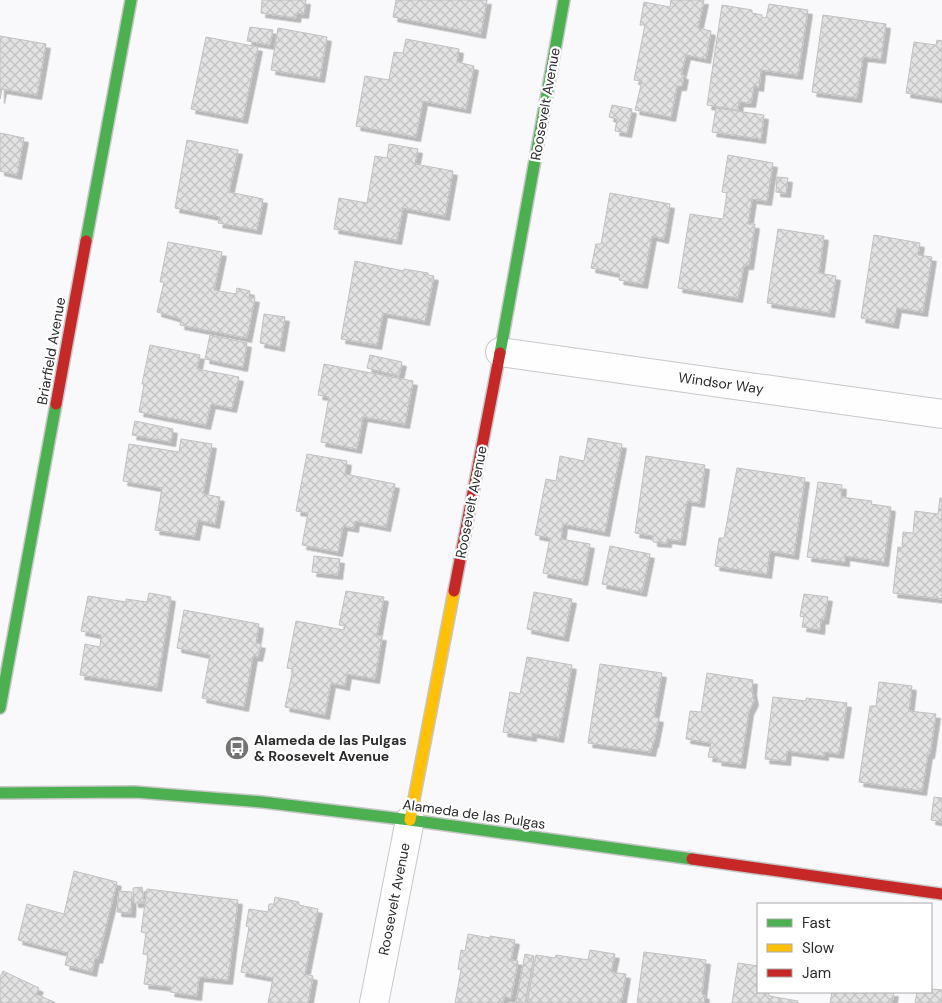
<svg xmlns="http://www.w3.org/2000/svg" width="942" height="1003" font-family="'DM Sans',sans-serif">
<style>
.building{fill:url(#building-cross-hatch);stroke:#c0c0c1;filter:url(#shadow)}
.lines{fill:none;stroke-linecap:round;stroke-linejoin:round}
.street-casing{stroke:#c7c7c9;stroke-width:30}
.fast-casing{stroke:#c7c7c9;stroke-width:14}
.slow-casing{stroke:#c7c7c9;stroke-width:14}
.jam-casing{stroke:#c7c7c9;stroke-width:14}
.street{stroke:#fefefe;stroke-width:28}
.fast{stroke:#4caf50;stroke-width:11}
.slow{stroke:#ffc107;stroke-width:11}
.jam{stroke:#c62828;stroke-width:11}
.labels{text-anchor:middle;stroke-width:4.5;stroke-linejoin:round;paint-order:stroke}
.street-label{font-size:14px;fill:#2b2b2c;stroke:#fff}
.poi-label{font-size:14px;font-weight:bold;fill:#2b2b2c;stroke:#fff;text-anchor:start}
</style>
<defs>
<pattern id="building-cross-hatch" width="8" height="8" patternUnits="userSpaceOnUse" patternTransform="scale(1.25)"><rect width="8" height="8" fill="#e3e2e2"/><path d="M0 0l8 8M0 8l8-8" fill="none" stroke="#c3c2c2"/></pattern>
<filter id="shadow"><feDropShadow dx="4.5" dy="4.5" stdDeviation="0" flood-color="#0004"/></filter>
</defs>
<rect width="100%" height="100%" fill="#f9f9fb"/>
<g class="building">
<path d="M262,0H306L304,14L297,13L296,18L261,13Z"/>
<path d="M396,0H487L481,34L393,17Z"/>
<path d="M671,0H704L698,28L711,31L706,59L686,55L681,75H684L682,86H677L671,117L635,110L642,81L634,80L645,25H640L644,2L670,7Z"/>
<path d="M769,4L808,10L798,75L761,70L759,87L754,86L751,103L739,102L738,110L707,105L722,5L752,10V13L762,15V17L766,18Z"/>
<path d="M823,15L886,24L881,59L863,57L857,98L812,92Z"/>
<path d="M250,27L273,30L270,45L247,41Z"/>
<path d="M278,28L327,37L320,78L271,70Z"/>
<path d="M0,36L46,44L37,95L2,89L0,99Z"/>
<path d="M206,37L258,47L243,119L191,109Z"/>
<path d="M406,39L459,49L457,62L474,66L466,109L423,101L416,137L356,126L365,76L389,80L394,52L403,53Z"/>
<path d="M937,40L942,41V99L906,93L914,42L936,45Z"/>
<path d="M612,105L632,109L627,133L615,131L617,119L609,117Z"/>
<path d="M716,108L764,115L761,139L712,132Z"/>
<path d="M0,133L24,138L17,175L0,171Z"/>
<path d="M187,140L238,150L229,192L263,199L257,230L218,223L220,217L175,208Z"/>
<path d="M389,144L418,149L415,164L453,171L445,216L403,208L397,240L334,229L339,198L367,203L375,156L387,158Z"/>
<path d="M728,155L773,163L767,201L752,199L748,224H755L749,265H744L738,298L678,288L690,214L723,219L727,193L722,192Z"/>
<path d="M777,177L788,178L786,193L776,192Z"/>
<path d="M610,193L670,204L664,239L652,236L643,284L619,280L620,274L591,268L596,244H601Z"/>
<path d="M778,229L824,236L819,273L836,276L830,313L767,303Z"/>
<path d="M874,235L920,243L918,255L932,257L923,312L897,308L894,324L861,318Z"/>
<path d="M168,242L222,252L214,290L236,294L237,288L250,291L249,297L255,298L247,338L180,325L181,319L157,312L164,282H160Z"/>
<path d="M355,261L404,271V269L428,273V275L434,276L425,321L383,313L377,345L341,339Z"/>
<path d="M264,314L285,317L280,347L260,343Z"/>
<path d="M210,335L247,343L243,367L205,359Z"/>
<path d="M150,345L200,355L197,369L239,377L232,408L211,404L206,425L139,412L144,384H142Z"/>
<path d="M370,355L402,362L399,376L367,368Z"/>
<path d="M324,364L413,381L405,424L363,417L357,449L321,442L329,397L318,395Z"/>
<path d="M135,421L173,429L171,442L132,435Z"/>
<path d="M588,438L622,444L605,532L563,524L561,539L590,544L583,581L543,573L550,538L535,535L546,479L556,481L560,456L584,461Z"/>
<path d="M181,439L212,444L203,494L220,497L215,524L198,520L195,536L155,530L162,488L123,481L129,444L179,452Z"/>
<path d="M307,454L347,461L345,474L395,484L386,527L355,521L354,528L343,526L338,552L302,545L308,513L296,511Z"/>
<path d="M646,456L705,465L700,503L687,501L681,541L667,539V543L653,542V536L635,533Z"/>
<path d="M737,468L805,478L794,555L770,551L767,574L715,566L719,538H724Z"/>
<path d="M818,482L842,485L841,497L872,501L871,504L891,507L884,562L845,556V562L807,557Z"/>
<path d="M940,498H942V599L893,593L898,547L902,548L903,532L913,533L915,511L938,514Z"/>
<path d="M610,546L650,554L642,592L602,584Z"/>
<path d="M314,556L340,559L338,575L312,572Z"/>
<path d="M346,591L384,597L377,636H382L375,679L347,674L345,686L331,683L325,715L285,707L293,669L287,668L296,621L344,630L345,626L339,625Z"/>
<path d="M534,592L572,599L564,637L527,629Z"/>
<path d="M149,593L171,597L157,687L80,675L85,644L100,647L101,635L81,631L88,596L126,602V599L147,602Z"/>
<path d="M804,594L828,597L824,620L821,619L820,630L802,627L804,617L800,616Z"/>
<path d="M184,610L259,624L256,643L261,644L258,657L253,656L244,707L202,698L210,655L177,648Z"/>
<path d="M527,657L572,665L559,738L532,733V737L503,732L510,692L520,694Z"/>
<path d="M600,664L662,673L654,717L659,718L654,743H653L651,752L588,743Z"/>
<path d="M707,673L753,680L752,691L754,701L749,711L741,764L717,761L718,758L708,757L711,743L686,739L690,711L701,712Z"/>
<path d="M879,682L912,686L909,711L936,714L930,754H928L922,791L859,782L870,706H876Z"/>
<path d="M773,697L806,701V698L847,703L839,754L824,752V756L787,751L786,761L765,759Z"/>
<path d="M934,797L942,798V822L931,820Z"/>
<path d="M74,871L117,882L98,959L95,958L92,972L65,965L68,953L18,940L27,904L64,914Z"/>
<path d="M142,887L144,903H134L133,888Z"/>
<path d="M147,889L238,900L228,980L199,977L197,996L170,992L171,987L144,984L148,955L143,954L146,933L141,932Z"/>
<path d="M119,891L132,892L131,913L117,912Z"/>
<path d="M275,897L299,902V905L318,909L305,974L313,976L308,1003H268L273,978L241,972L249,927L246,926L249,909L268,912L269,904H274Z"/>
<path d="M468,934L490,938V936L515,940L511,960L518,961L511,998L504,997L503,1003H455L461,970L458,969L461,950L465,951Z"/>
<path d="M590,950L615,954L611,972L626,974L621,1003H527L536,955L555,958L556,955L588,960Z"/>
<path d="M644,952L706,960L702,994L705,995L704,1003H637Z"/>
<path d="M525,954L534,956L525,1003H516Z"/>
<path d="M738,963L758,966V992H769V996L798,1001V1003H732Z"/>
<path d="M3,971L39,988L36,994L56,1003H0V977Z"/>
<path d="M931,989L942,990V1003H915L917,992H931Z"/>
<path d="M832,992H894L892,1003H830Z"/>
</g>
<g class="lines">
<g class="street-casing">
<g id="street">
<path d="M500,352L942,414"/>
<path d="M374,1003L410,820"/>
</g>
</g>
<g class="fast-casing">
<g id="fast">
<path d="M86,241L131,0"/>
<path d="M500,353L564,0"/>
<path d="M0,708L56,404"/>
<path d="M0,793L135,792L262,802L410,820L692,859"/>
</g>
</g>
<g class="slow-casing">
<path id="slow" d="M410,820L454,591"/>
</g>
<g class="jam-casing">
<g id="jam">
<path d="M56,404L86,241"/>
<path d="M454,591L500,353"/>
<path d="M692,859L942,894"/>
</g>
</g>
<use href="#street" class="street"/>
<use href="#fast" class="fast"/>
<use href="#slow" class="slow"/>
<use href="#jam" class="jam"/>
</g>
<defs>
<g id="bus-disc" transform="scale(1.25)"><circle r="9.5" fill="#737374" stroke="#fff"/><path d="M-5-6H5V4H4V6H2V4H-2V6H-4V4H-5ZM-3.5-4V0h7V-4ZM-3.5 1.2v1.5H-2V1.2ZM2 1.2v1.5H3.5V1.2Z" fill="#fff"/></g>
</defs>
<g fill-rule="evenodd">
<use href="#bus-disc" x="237" y="748"/>
</g>
<g class="labels">
<g class="street-label">
<text transform="translate(545 104) rotate(-80)" y="5">Roosevelt Avenue</text>
<text transform="translate(51 351) rotate(-80)" y="5">Briarfield Avenue</text>
<text transform="translate(721 383) rotate(8)" y="5">Windsor Way</text>
<text transform="translate(471 502) rotate(-79)" y="5">Roosevelt Avenue</text>
<text transform="translate(474 814) rotate(8)" y="5">Alameda de las Pulgas</text>
<text transform="translate(394 899) rotate(-79)" y="5">Roosevelt Avenue</text>
</g>
<g class="poi-label">
<text x="254" y="745">Alameda de las Pulgas<tspan x="254" dy="16">&amp; Roosevelt Avenue</tspan></text>
</g>
</g>
<rect x="757" y="903" width="175" height="90" fill="#ffffff" stroke="#aaaaab"/>
<rect x="767" y="919" width="25" height="8" fill="#4caf50" stroke="#aaaaab"/>
<text x="802" y="928" font-size="15" fill="#2b2b2c">Fast</text>
<rect x="767" y="944" width="25" height="8" fill="#ffc107" stroke="#aaaaab"/>
<text x="802" y="953" font-size="15" fill="#2b2b2c">Slow</text>
<rect x="767" y="969" width="25" height="8" fill="#c62828" stroke="#aaaaab"/>
<text x="802" y="978" font-size="15" fill="#2b2b2c">Jam</text>
</svg>
